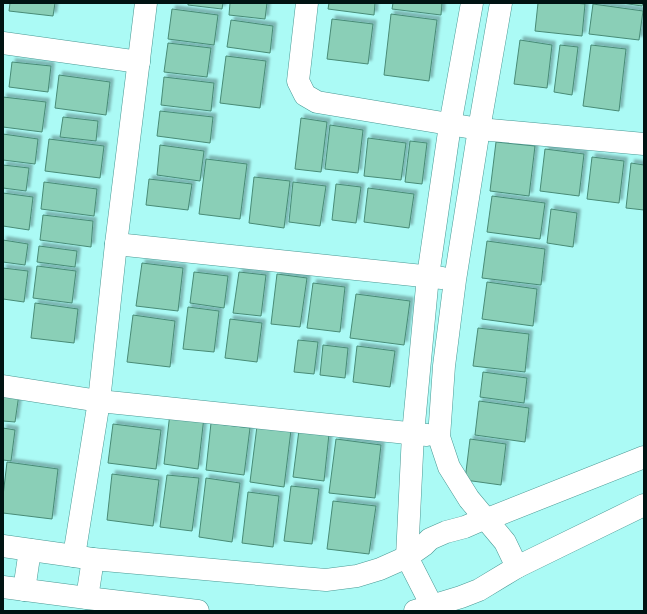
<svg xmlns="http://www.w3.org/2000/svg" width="647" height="614" font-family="'Varela Round',sans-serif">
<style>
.building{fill:#8acfb7;stroke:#488b76;filter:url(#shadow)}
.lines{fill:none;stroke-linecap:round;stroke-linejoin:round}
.minor-casing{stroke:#4a9994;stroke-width:23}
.minor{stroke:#fff;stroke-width:22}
</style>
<defs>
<filter id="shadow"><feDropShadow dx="3.5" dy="-3.5" stdDeviation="1" flood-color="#0004"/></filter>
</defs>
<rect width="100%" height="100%" fill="#abfaf5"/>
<g class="building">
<path d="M10,3H55L53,16L9,11Z"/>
<path d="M188,3H223L222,9L188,5Z"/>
<path d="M230,3H267L265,19L229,15Z"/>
<path d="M329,3H375L374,15L328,9Z"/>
<path d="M393,3H442L441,15L392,9Z"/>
<path d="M538,3H574L585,4L582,36L535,31Z"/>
<path d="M622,3H643L642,6Z"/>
<path d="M593,4L643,11L639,40L589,34Z"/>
<path d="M172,9L218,15L214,45L168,39Z"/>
<path d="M391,14L437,20L429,81L384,75Z"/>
<path d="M332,19L373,24L368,64L327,59Z"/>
<path d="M231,20L273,26L270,53L227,47Z"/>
<path d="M520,40L552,45L547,88L514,84Z"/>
<path d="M168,43L211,48L207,77L164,72Z"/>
<path d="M560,45L578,47L572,95L554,92Z"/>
<path d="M591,45L626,49L619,111L583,106Z"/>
<path d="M226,56L266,61L260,108L220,103Z"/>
<path d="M12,62L51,66L48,92L9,87Z"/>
<path d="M59,75L110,82L106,115L55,108Z"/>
<path d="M164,77L214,83L211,111L161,105Z"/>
<path d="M3,97L46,102L42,132L3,127Z"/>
<path d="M160,111L213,117L210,143L157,136Z"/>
<path d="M63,117L98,121L96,141L60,137Z"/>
<path d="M301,118L327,122L321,172L295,169Z"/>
<path d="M330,125L363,130L358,173L325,169Z"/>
<path d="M3,134L38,139L35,164L3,160Z"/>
<path d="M368,138L406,143L401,180L364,176Z"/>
<path d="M49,139L104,146L100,178L45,171Z"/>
<path d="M410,141L427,143L422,184L405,182Z"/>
<path d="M496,142L535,146L529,196L490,191Z"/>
<path d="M160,145L204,151L200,181L157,175Z"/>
<path d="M545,149L584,154L579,196L540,191Z"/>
<path d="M592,157L624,161L619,203L587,199Z"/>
<path d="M206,159L247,164L240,219L199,214Z"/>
<path d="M631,163L644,165V210L626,208Z"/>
<path d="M3,165L29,168L26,191L3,188Z"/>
<path d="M254,177L290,181L284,228L249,223Z"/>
<path d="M149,179L192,184L188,210L146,205Z"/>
<path d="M44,182L97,189L94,216L41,209Z"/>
<path d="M293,182L326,186L320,226L289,222Z"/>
<path d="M336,184L361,187L356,223L332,220Z"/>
<path d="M368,188L414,194L409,228L364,222Z"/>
<path d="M3,193L33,197L29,230L3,226Z"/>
<path d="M492,196L545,203L540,239L487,232Z"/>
<path d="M551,209L577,213L573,247L547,243Z"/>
<path d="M43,215L93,221L91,247L40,240Z"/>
<path d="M3,240L28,244L25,265L3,262Z"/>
<path d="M487,241L545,249L541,285L482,278Z"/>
<path d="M39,246L77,251L75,267L37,262Z"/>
<path d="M142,263L183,268L178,311L136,306Z"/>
<path d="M37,266L76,271L72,303L33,298Z"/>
<path d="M3,268L28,271L24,302L3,299Z"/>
<path d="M194,272L228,276L224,308L190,303Z"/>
<path d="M239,272L266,275L261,316L233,313Z"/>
<path d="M277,274L307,278L300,327L271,324Z"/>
<path d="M487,282L537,289L533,326L482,319Z"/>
<path d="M313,283L345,287L340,332L307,328Z"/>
<path d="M356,294L410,301L404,345L350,338Z"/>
<path d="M35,303L78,309L74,343L31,338Z"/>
<path d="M188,307L219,311L214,352L183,349Z"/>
<path d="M133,315L175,321L170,367L127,362Z"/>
<path d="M230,319L262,323L257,362L225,358Z"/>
<path d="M478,328L529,334L525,372L473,366Z"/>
<path d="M298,340L318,342L314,374L294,372Z"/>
<path d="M323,345L348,348L345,378L320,375Z"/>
<path d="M357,346L395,351L390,387L353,382Z"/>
<path d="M483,372L527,378L524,403L480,397Z"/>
<path d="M3,392L19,394L15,422L3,421Z"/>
<path d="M479,401L529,408L525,442L475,435Z"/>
<path d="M170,413L204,417L198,469L164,464Z"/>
<path d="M211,423L250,428L244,475L206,470Z"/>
<path d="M113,424L161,430L156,469L108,463Z"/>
<path d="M257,426L291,430L284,487L250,482Z"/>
<path d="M3,428L15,430L11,461L3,460Z"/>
<path d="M299,430L329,434L324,481L293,477Z"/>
<path d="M336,439L381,445L375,498L329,493Z"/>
<path d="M470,439L506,444L501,485L465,480Z"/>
<path d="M7,462L58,469L52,519L3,513V496Z"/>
<path d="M112,474L159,480L153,526L107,520Z"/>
<path d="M167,475L199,478L192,531L160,527Z"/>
<path d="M206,478L240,483L232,542L199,537Z"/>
<path d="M291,486L319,489L312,544L284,541Z"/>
<path d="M248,492L279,496L273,547L242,543Z"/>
<path d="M333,501L376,506L369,554L327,549Z"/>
</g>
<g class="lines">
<g class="minor-casing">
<g id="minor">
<path d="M307,3L298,81L305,95L317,102L479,129L644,144"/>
<path d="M501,3L479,129L455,280L444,366L439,437L449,467L469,499L505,542L517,567"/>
<path d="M3,43L139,62"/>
<path d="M116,244L442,278"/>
<path d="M3,386L99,401L427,435"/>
<path d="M3,546L74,556L93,559L302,578L326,580L357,576L380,569L407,557L424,545L430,539L446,532L465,527L481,520H485L644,457"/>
<path d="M74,556L99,401L116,244L146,3"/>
<path d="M3,587L87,598L198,611"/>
<path d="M24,590L30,550"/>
<path d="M87,598L93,559"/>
<path d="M432,606L407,557L413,434L428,276L450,125L472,3"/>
<path d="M415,611L461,597L479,590L517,567L644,505"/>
</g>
</g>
<use href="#minor" class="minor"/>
</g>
<rect width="647" height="614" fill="none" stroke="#001312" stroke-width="8"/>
</svg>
